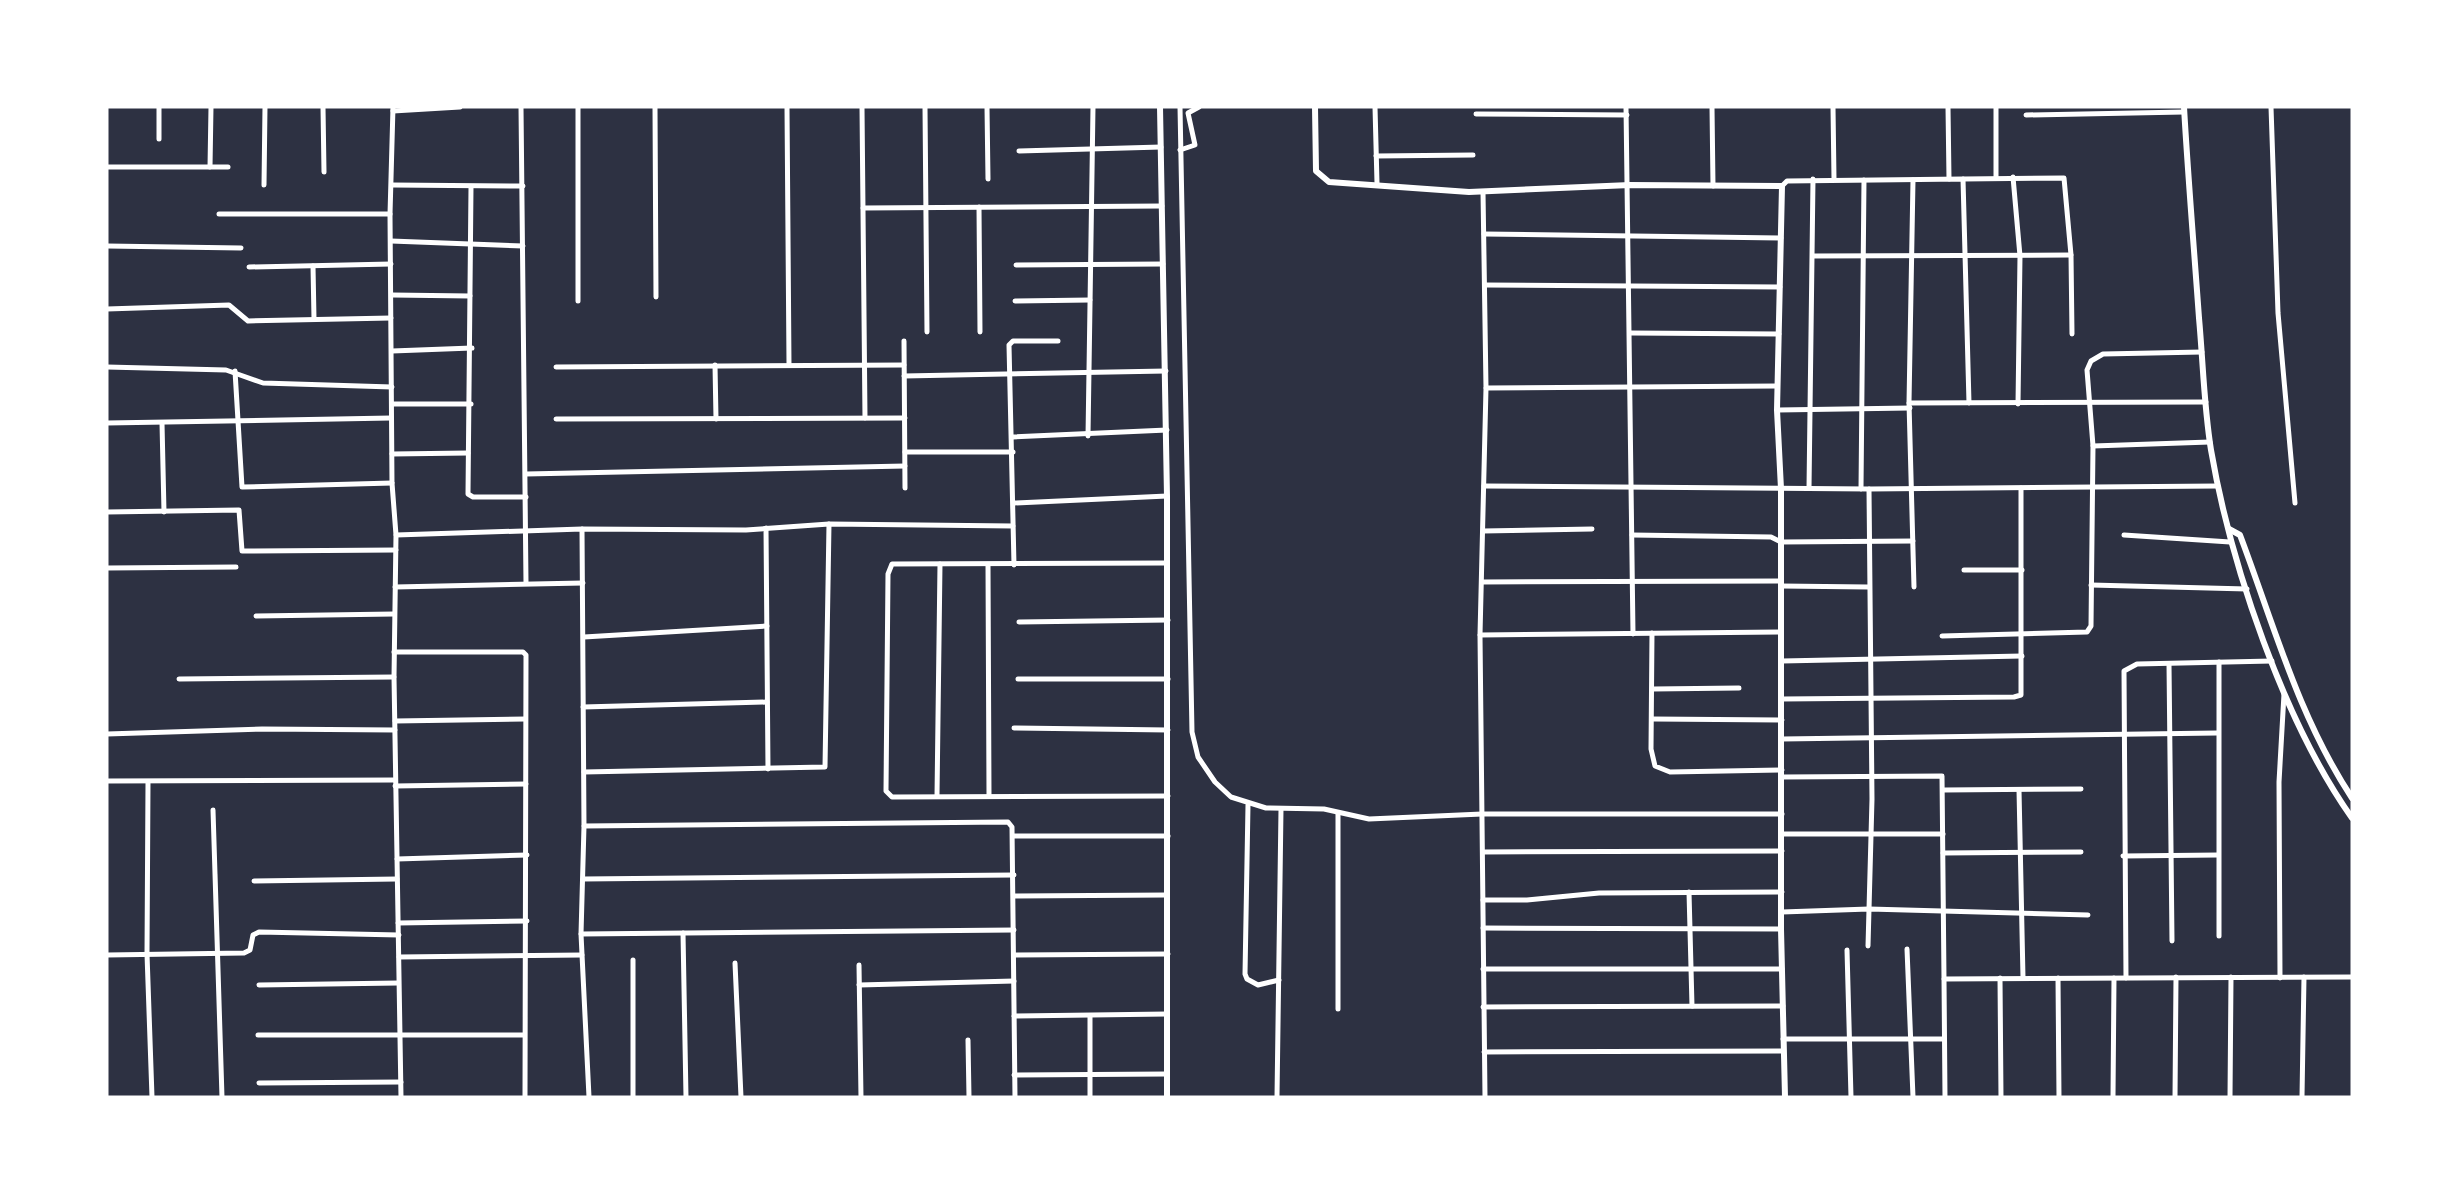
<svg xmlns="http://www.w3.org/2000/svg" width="2459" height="1204" font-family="'Sofia Sans Condensed',sans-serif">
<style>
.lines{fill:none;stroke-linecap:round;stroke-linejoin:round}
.minor{stroke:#fff;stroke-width:5}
.tertiary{stroke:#fff;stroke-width:6}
</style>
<rect width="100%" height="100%" fill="#2d3142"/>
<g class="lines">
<g class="minor">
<path d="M159,107V139"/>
<path d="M323,107L324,172"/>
<path d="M393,107L390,214L392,483L396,535L394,677L401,1097"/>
<path d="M521,107L526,583"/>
<path d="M578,107V301"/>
<path d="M655,107L656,297"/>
<path d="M787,107L789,364"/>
<path d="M862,107L865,418"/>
<path d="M925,107L927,332"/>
<path d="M987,107L988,179"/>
<path d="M1180,107L1192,732L1198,757L1215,782L1231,797L1266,808L1324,809L1369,819L1482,814H1782"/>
<path d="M1375,107L1377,183"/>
<path d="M1626,107L1633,634"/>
<path d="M1712,107L1713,186"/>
<path d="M1833,107L1834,179"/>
<path d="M1948,107L1949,179"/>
<path d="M2271,107L2278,313L2295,503"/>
<path d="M393,111L460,107"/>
<path d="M1476,114L1627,115"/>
<path d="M2026,115L2184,112"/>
<path d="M1180,150L1195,145L1188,113L1199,107"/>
<path d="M1019,151L1161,147"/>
<path d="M1376,156L1473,155"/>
<path d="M107,167H228"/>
<path d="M210,167L211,107"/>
<path d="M1996,177V107"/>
<path d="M2013,177L2020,256L2018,404"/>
<path d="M1963,179L2064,178L2071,255L2072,334"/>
<path d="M1913,180L1909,403L1914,587"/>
<path d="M264,185L265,107"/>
<path d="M392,185L523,186"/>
<path d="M1782,186L1787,181L1963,179L1969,403"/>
<path d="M471,187L468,494L473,497H526"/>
<path d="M1483,192L1486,388L1480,635L1485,1097"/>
<path d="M979,207L980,332"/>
<path d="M863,208L1162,206"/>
<path d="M219,214H390"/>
<path d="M1484,234L1781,238"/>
<path d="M391,241L523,246"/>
<path d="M107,246L241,248"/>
<path d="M1813,256L2071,255"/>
<path d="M1016,265L1163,264"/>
<path d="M313,266L314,319"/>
<path d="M249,267L391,264"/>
<path d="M1485,285L1780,287"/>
<path d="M392,295L470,296"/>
<path d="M1015,301L1090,300"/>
<path d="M107,309L229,305L248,321L391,318"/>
<path d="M1631,333L1779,334"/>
<path d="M904,341L905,488"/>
<path d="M392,351L472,348"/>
<path d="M715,365L716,419"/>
<path d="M107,367L226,370L263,383L392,387"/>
<path d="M556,367L904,365"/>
<path d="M235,371L242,487L392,483"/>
<path d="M904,376L1166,371"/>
<path d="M1486,388L1777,386"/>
<path d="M1909,403L2206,402"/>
<path d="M392,404H471"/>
<path d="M1777,410L1910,408"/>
<path d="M556,419L905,418"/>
<path d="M107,423L391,418"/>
<path d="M162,423L164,512"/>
<path d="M1088,436L1093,107"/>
<path d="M1013,437L1167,430"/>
<path d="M2093,446L2210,442"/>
<path d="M905,452H1013"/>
<path d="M392,454L468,453"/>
<path d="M526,474L905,466"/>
<path d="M1484,486L1869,489L2218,486"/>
<path d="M1809,488L1813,179"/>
<path d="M1861,489L1864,180"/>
<path d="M1014,503L1167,496"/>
<path d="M107,512L239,510L242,551L396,550"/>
<path d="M766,528L768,769"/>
<path d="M582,529L584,826L581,934L589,1097"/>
<path d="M1483,531L1592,529"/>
<path d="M396,535L582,529L746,530L829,524L1013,526"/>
<path d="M1632,535L1771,537L1781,542L1913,541"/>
<path d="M2124,535L2230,542"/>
<path d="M1167,563L892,564L888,574L886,791L892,797L1168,796"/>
<path d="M988,565L989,795"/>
<path d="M1014,565L1009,345L1013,341H1058"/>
<path d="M107,568L236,567"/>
<path d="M1964,570H2022"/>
<path d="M1482,582L1781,581"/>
<path d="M2091,585L2247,589"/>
<path d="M1781,586L1868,587"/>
<path d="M395,587L583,583"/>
<path d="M256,616L394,614"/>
<path d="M1019,622L1168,620"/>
<path d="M1652,633L1651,749L1655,766L1670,772L1782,770"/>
<path d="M1480,635L1781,632"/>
<path d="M1942,636L2087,632L2091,626L2093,446L2087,370L2091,361L2103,354L2202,352"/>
<path d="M584,637L767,626"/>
<path d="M394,652H523L526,655L525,1097"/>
<path d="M1782,661L2022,656"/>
<path d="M2219,662V936"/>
<path d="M2169,664L2172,941"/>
<path d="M179,679L394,677"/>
<path d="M1018,679H1168"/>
<path d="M1653,689L1739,688"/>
<path d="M1782,699L2014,697L2021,695V488"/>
<path d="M583,707L767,702"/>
<path d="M1653,719L1782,720"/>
<path d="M395,721L525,719"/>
<path d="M1014,728L1168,730"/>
<path d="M107,734L262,729L395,730"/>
<path d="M1782,739L2217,733"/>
<path d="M584,772L825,767L829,524"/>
<path d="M1782,777L1942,776L1944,979"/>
<path d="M107,781L395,780"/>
<path d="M148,783L147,954L152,1097"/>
<path d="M395,786L526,784"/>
<path d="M1944,790L2081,789"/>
<path d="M2019,790L2023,978"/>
<path d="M937,796L940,564"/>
<path d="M1248,805L1245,974L1247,979L1258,985L1279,980"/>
<path d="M213,810L222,1097"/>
<path d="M1338,813V1009"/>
<path d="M584,826L1008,822L1012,827L1015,1097"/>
<path d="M1782,834H1943"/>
<path d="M1013,836H1168"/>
<path d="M1483,852L1782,851"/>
<path d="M1943,853L2081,852"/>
<path d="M2123,856L2218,855"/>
<path d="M397,859L527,855"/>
<path d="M583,879L1014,875"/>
<path d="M254,881L397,879"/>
<path d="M1689,892L1692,1006"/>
<path d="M1015,896L1167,895"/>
<path d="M1483,900H1527L1599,893L1782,892"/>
<path d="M1782,912L1869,909L2088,915"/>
<path d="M398,923L527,921"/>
<path d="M1483,928L1781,929"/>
<path d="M683,933L686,1097"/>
<path d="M581,934L1014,930"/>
<path d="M1868,946L1872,799L1869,489"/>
<path d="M1907,949L1913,1097"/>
<path d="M1847,950L1851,1097"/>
<path d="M107,955L244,953L250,950L253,935L259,932L399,935"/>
<path d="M1014,955L1168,954"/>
<path d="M399,957L582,955"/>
<path d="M735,963L741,1097"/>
<path d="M859,965L861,1097"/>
<path d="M1483,969H1782"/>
<path d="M2000,978L2001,1097"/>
<path d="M2058,978L2059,1097"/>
<path d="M2126,978L2124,671L2137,664L2272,661"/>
<path d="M2280,978L2279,782L2284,694"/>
<path d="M259,985L398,983"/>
<path d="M859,985L1014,981"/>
<path d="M1483,1007L1783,1006"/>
<path d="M1014,1016L1167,1014"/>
<path d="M1090,1016V1097"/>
<path d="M258,1035H524"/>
<path d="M1783,1039H1944"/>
<path d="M968,1040L969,1097"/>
<path d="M1484,1052L1783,1051"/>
<path d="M1014,1075L1167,1074"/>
<path d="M259,1083L401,1082"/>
<path d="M633,1097V960"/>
<path d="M1277,1097L1281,809"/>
<path d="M1945,1097L1944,979L2352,977"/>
<path d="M2113,1097L2114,978"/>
<path d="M2175,1097L2176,977"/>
<path d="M2230,1097L2231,977"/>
<path d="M2302,1097L2304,977"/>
</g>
<g class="tertiary">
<path d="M1160,107L1167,496V1097"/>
<path d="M1315,107L1316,171L1329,182L1469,192L1630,185L1782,186L1777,410L1781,489V929L1785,1097"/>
<path d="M2184,107C2188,177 2194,248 2199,318C2203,362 2204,407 2211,450C2231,566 2284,722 2352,818"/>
<path d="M2229,529L2240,535C2274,625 2298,716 2352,798"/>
</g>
</g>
<rect width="2459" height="1204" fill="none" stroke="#ffffff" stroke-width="217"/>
</svg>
